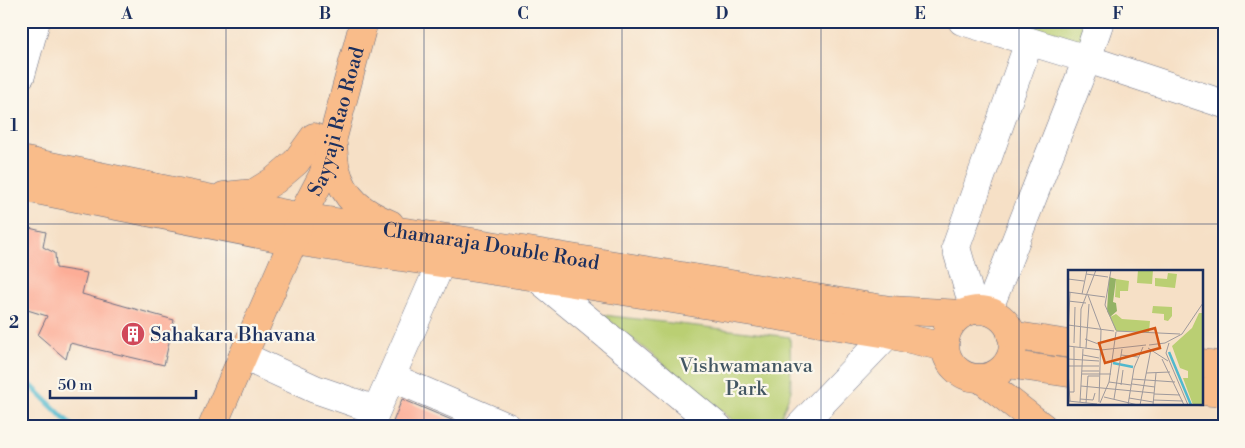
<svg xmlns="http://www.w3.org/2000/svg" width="1245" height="448" font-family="'Libre Bodoni',serif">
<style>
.green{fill:#bacf73;stroke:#6a7f68}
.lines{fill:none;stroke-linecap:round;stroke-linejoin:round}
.stream{stroke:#51b9ce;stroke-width:5.5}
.building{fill:#fcad97}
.minor-casing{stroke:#686d82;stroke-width:29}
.major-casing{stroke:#686d82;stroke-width:29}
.minor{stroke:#fff;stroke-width:28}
.major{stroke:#f9bc8a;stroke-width:28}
.grid{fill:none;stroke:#1b2f5e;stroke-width:1;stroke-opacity:0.55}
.labels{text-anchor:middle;stroke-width:4.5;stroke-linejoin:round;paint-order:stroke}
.street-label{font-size:20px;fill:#1b2f5e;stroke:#fbf7ec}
.poi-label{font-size:20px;fill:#1b2f5e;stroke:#fbf7ec;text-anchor:start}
.park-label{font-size:20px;fill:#435763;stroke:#fbf7ec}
.inset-river{fill:none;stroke:#51b9ce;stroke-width:2.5}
.inset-road{fill:none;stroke:#9e999c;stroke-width:1}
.view{fill:#d45514;fill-opacity:0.15;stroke:#d45514;stroke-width:2.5}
.inset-edge{fill:none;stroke:#1b2f5e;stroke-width:2.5}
.neatline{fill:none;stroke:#1b2f5e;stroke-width:2}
.grid-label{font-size:16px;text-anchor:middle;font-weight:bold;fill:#1b2f5e}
</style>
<rect width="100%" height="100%" fill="#fbf7ec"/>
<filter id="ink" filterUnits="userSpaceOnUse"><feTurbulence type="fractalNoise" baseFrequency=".02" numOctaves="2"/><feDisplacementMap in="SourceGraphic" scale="10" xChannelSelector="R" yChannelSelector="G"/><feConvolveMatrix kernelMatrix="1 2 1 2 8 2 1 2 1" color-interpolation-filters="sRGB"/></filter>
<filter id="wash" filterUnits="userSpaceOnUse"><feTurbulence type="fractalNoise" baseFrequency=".0096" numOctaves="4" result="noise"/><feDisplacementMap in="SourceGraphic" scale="20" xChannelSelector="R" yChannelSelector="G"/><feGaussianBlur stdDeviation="1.12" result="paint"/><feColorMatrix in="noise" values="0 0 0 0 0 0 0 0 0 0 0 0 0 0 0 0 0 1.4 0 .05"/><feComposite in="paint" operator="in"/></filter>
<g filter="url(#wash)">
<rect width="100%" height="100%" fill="#f6e0c6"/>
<g class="green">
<path d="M1011,21H1096L1087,44Z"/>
<path d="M603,315L790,337L791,391L777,427H741Z"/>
</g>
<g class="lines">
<path class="stream" d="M21,376L73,427"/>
</g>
<g id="blocks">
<g class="building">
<path d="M21,226L46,232L43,247L55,253L56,268L87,273L82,294L174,320L164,365L70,343L66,359L38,335L47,316L21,308Z"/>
<path d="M402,399L468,427H391Z"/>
</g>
</g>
</g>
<g filter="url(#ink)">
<use href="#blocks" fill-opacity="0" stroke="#686d82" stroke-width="1"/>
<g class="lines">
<g class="minor-casing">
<g id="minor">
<path d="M962,21L1087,59L1224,104"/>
<path d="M21,75L36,21"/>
<path d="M536,277L718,427"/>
<path d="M974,310L956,247L1029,42"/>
<path d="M988,311L1087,59L1100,21"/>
<path d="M243,356L315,389L376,410"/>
<path d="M391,377L508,427"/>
<path d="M369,427L441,263"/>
<path d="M799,427L888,334"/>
</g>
</g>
<g class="major-casing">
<g id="major">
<path d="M333,145C334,153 334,162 336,169C344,199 363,213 390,224"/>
<path id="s1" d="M21,160L301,217L448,238L890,310L962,314"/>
<path d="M21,187L293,241L536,277L888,334L944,347"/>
<path d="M224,196L254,193L275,180L296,162L314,137"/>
<circle cx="979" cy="344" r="34"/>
<path d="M1011,335L1069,344"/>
<path d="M1201,363L1224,366"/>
<path d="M1007,364L1069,373"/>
<path d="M980,378L1043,427"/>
<path d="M1201,391L1224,393"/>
<path id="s2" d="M212,427L293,241L301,217L323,175L364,21"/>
</g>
</g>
<use href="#minor" class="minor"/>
<use href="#major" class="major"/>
</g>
</g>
<path class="grid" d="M226,21V427M424,21V427M622,21V427M821,21V427M1019,21V427M21,224H1224"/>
<defs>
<g id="building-disc" transform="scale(1.25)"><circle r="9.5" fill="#d1495b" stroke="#fbf7ec"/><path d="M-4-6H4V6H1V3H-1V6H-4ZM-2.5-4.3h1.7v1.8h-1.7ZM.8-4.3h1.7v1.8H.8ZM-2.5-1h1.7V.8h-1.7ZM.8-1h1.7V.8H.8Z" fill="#fff"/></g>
</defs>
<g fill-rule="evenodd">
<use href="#building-disc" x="133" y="334"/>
</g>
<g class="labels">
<g class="street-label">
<text dy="7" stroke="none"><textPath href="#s2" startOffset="331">Sayyaji Rao Road</textPath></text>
<text dy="7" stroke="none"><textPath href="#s1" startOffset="478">Chamaraja Double Road</textPath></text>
</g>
<g class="poi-label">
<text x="150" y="341">Sahakara Bhavana</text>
</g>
<g class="park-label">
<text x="746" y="372">Vishwamanava<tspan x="746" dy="23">Park</tspan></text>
</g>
</g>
<g transform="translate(1068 270)">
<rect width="135" height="135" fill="#f6e0c6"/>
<path d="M70,0H85L84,14L69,13ZM100,3L109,4L107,18L87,16V8L99,9ZM48,9L61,11L60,21H52V28L47,27ZM85,36L104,37V46L100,51L96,50V44L84,43ZM131,43H135V135H125L115,108H120V101L112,98L104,76L124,58ZM48,44L54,49L82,51L81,62L48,61L42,47Z" fill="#bacf73"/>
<path d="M41,7L48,9L45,32L48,33L49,41L42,47L39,41Z" fill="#93b265"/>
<path class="inset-river" d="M101,82L123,135M45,93L65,97"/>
<path class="inset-road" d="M43,0L37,35L48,60M18,4L40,7M0,9L16,11M0,22L37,27M14,24L19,0M20,25L33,60L31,132M0,31L18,33M0,55L46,61M48,61L112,64M0,65L2,22M17,69L33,75M6,73L7,37M101,73L98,83L120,135M81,75L97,73L114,64L135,33M0,76L33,80L78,75M12,77L13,39L28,0M18,78L21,34M80,78L100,91M15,85L31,88M53,85L70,87M0,89L31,91M94,89L116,135M0,96H31M0,101L2,131M14,101H31M78,103L102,102M14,104H43M64,109L107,112M41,112L63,115M64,114L87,117M53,115L55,100M13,116L86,123M0,122H6V77M86,124L112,125M36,127L70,135M61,128L85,132M12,129L25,130L27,123M46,129L54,79M85,130L115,131M0,131L29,134M12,132L15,79M18,133L20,106H31M32,133L41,112L48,62M60,135L66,98L75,77M72,135L83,79M85,135L88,103"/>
<path class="view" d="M87,58L92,78L37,93L31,73Z"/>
<rect width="135" height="135" class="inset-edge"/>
</g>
<rect width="1245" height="448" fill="none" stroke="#fbf7ec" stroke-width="55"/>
<path d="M50 390v8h146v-8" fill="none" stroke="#1b2f5e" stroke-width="2.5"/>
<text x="58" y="390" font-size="15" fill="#1b2f5e" stroke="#fbf7ec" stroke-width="4" paint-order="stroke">50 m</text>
<rect x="28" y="28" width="1190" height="392" class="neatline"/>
<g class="grid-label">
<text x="127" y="19">A</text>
<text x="325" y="19">B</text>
<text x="523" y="19">C</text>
<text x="722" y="19">D</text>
<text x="920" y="19">E</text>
<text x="1118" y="19">F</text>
<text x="14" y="131">1</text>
<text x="14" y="328">2</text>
</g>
</svg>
